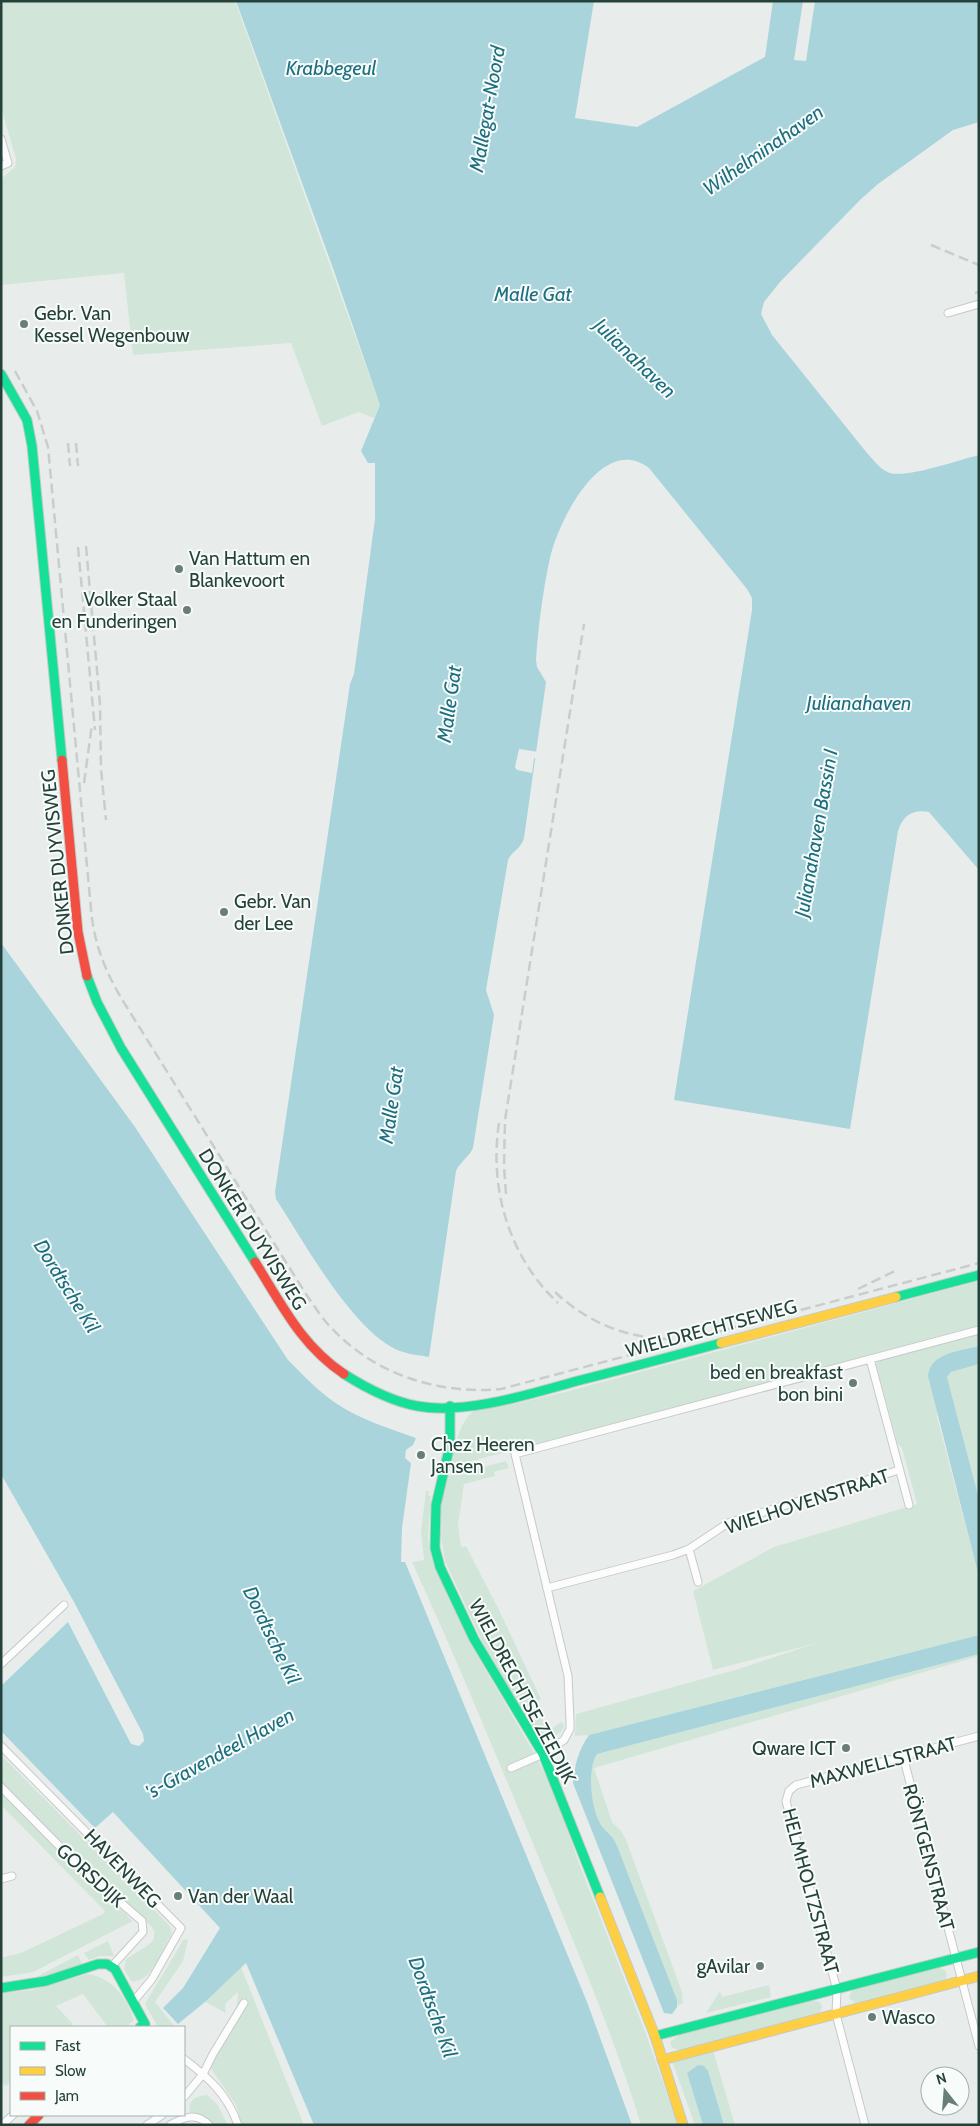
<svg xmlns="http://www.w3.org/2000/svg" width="980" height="2126" font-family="Cabin,sans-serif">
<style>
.green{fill:#d1e6d8}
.water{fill:#a9d4db}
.pier{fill:#e8edeb}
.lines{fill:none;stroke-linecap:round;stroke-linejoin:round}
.street-casing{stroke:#c5cac8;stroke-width:9}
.fast-casing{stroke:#c3cbc8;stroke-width:11}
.slow-casing{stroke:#c3cbc8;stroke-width:11}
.jam-casing{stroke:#c3cbc8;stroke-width:11}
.street{stroke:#fcfcfc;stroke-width:7}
.fast{stroke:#16e098;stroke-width:9}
.slow{stroke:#ffcf43;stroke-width:9}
.jam{stroke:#f24e42;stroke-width:9}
.rail{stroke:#c9cdcc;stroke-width:2.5;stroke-dasharray:10 5;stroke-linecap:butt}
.poi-dot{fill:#697e78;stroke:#f7fbf9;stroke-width:2}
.labels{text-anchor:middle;stroke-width:4;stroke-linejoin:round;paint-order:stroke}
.poi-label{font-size:19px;fill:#24423a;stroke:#f7fbf9;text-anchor:start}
.street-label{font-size:19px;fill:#24423a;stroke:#f7fbf9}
.water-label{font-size:20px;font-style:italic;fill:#1c6f80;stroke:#f7fbf9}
</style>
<rect width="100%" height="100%" fill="#e8edeb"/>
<g class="green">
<path d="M1,1H235L380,405L374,418L359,412L322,426L291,343L133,355L124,273L1,285V179L15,167L16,159L1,107Z"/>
<path d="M979,1281V1327L457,1465L452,1463C453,1449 462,1415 476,1410L514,1404L565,1392Z"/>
<path d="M979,1334V1346L939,1358L937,1417L979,1577V1635L589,1735L575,1736L576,1714L735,1670L817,1643L713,1670L693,1591L774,1547L917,1504L902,1448L898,1444L876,1364L878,1361Z"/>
<path d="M979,1364V1499L947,1377L951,1372Z"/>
<path d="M506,1461L509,1468L494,1472L495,1476L464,1484L458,1525L461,1547L466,1546L499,1610L541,1699L538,1701L546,1716L541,1718L550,1730L561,1722L564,1725L562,1731L552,1738L541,1736L536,1733L482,1641L445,1561L441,1537L438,1531L440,1510L448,1476Z"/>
<path d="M426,1491H429L428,1495L431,1496L428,1539L432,1560L471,1645L536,1756L558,1800L578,1861L646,2034L678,2125H641C612,2030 572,1938 534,1846C494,1751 455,1655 412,1562L424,1560L421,1532Z"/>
<path d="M979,1654V1656L594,1768L612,1822L622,1832L626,1840L682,1992L683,2003L677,2006V2000L621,1856C619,1850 616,1843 613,1838C609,1833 603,1829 600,1823C591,1808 587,1769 597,1754Z"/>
<path d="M1,1755L169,1925L172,1932L170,1937C161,1952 151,1984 131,1981L124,1969L126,1959L147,1946L154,1939V1931L151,1926L64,1846L1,1785Z"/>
<path d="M1,1792L133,1921L33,1972L1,1977V1958L21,1953L103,1914L105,1911L1,1805Z"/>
<path d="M184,1939L188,1940L183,1961L155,2002L175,2027H158L145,2004Z"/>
<path d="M108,1941L114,1956H100L89,1960L84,1953Z"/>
<path d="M78,1955L82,1964L36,1979L40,1975Z"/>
<path d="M241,1967L304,2125H242L236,2105L212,2070L211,2065L235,2025L238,1992L225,2004L226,2013L205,2002Z"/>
<path d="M939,1968L945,1970L947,1975L946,1979L855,2003L849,1998L851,1992L855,1989Z"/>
<path d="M89,1974C113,1979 126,1996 134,2020L127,2027H108L83,1994L56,2006L73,2024L69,2027H11V2081L6,2086L1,2082V1993L32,1990Z"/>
<path d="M769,1985L771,1997L706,2013L720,1991L722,1997Z"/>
<path d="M812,2000L820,2002L822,2007L820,2013L680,2050L672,2048L670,2042L681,2034Z"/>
<path d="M713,2050L735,2125H724L708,2071L687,2073L703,2125H695L672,2061Z"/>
<path d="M207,2095L217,2104L228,2125H211L198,2114L190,2113C188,2100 195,2096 207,2095Z"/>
</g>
<g class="water">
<path d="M236,1H594L575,118L637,127L765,57L773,1H979V122L953,130L878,184L861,199L780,282L764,302L761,314L772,335L867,453C874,460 880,470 890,473C908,478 959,460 979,455V870L929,812C912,809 903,816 898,831L850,1129L674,1100L752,610V598L747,589L649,468C602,432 558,522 550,558C543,589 538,629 536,660L537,667L546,682L524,838C521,849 512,851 508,860L486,990L494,1015L473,1148C469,1157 460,1162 456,1171L429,1357C417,1355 406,1354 395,1349C350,1326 304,1242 276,1199L275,1192L350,684L354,674L375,519V463H368L361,451L380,405L334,271Z"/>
<path d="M1,943L135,1127L288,1360C302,1374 317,1390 334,1402C359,1419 388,1428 416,1438L413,1445L406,1450L405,1458L411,1463L402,1528L401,1562H405L587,2002L632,2125H314L246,1963L205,2002L178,2024L163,2008L183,1988L220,1928L113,1812L95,1828L1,1731V1686L68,1622L131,1744L139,1746L144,1741L143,1734L74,1602L1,1474Z"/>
<path d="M979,1346V1364L951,1372L947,1377L979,1499V1577L928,1376C930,1353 960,1351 979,1346Z"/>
<path d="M979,1635V1654L597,1754C587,1769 591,1808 600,1823C603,1829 609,1833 613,1838C616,1843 619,1850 621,1856L677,2000V2007L672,2014L664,2013L573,1783C575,1764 578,1751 589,1735Z"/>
<path d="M698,2065L704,2066L708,2071L724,2125H703L687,2073Z"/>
</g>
<g class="pier">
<path d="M803,1H815L806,61L794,60Z"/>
<path d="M519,749L539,752L538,759L534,758L532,773L517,770L515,767Z"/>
</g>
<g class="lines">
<g class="street-casing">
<g id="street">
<path d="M1,139L8,163L1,166"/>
<path d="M948,313L979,304"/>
<path d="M870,1359L909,1505"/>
<path d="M689,1549L698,1582"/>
<path d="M547,1588L673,1555L689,1549L728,1523L899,1470"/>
<path d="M1,1664L64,1605"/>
<path d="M1,1746L181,1928L152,1979L133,2002"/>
<path d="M903,1756L979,2046"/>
<path d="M511,1768L543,1754L564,1740L570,1729V1721L568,1676L515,1454L979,1330"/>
<path d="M1,1787L83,1870L142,1921L143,1932L112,1966"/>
<path d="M1,1879L12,1876"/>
<path d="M184,2059C209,2078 228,2095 238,2125"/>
<path d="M184,2097L203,2074L213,2054L244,2003"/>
<path d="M2,2125L13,2115"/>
<path d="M147,2125L162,2115"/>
<path d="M170,2125C184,2117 196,2112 209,2125"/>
<path d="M865,2125L836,2014L837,1990L786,1801L789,1791L796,1785L979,1736"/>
</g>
</g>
<g class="fast-casing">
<g id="fast">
<path d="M1,374L27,420L32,446L62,760"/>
<path d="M87,976L97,1002L121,1048L255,1262"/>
<path d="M896,1297L979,1275"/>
<path d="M344,1374C366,1388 390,1401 417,1406C465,1415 530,1394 577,1381C625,1369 673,1356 721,1343"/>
<path d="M450,1406V1445L436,1505L435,1548L440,1567L474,1639L543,1754L600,1897"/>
<path d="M1,1988L46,1981L98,1964H107L115,1969L145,2024L140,2027"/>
<path d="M655,2036L979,1952"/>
</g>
</g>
<g class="slow-casing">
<g id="slow">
<path d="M721,1343L896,1297"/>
<path d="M600,1897L655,2036L683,2125"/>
<path d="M662,2060L979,1976"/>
</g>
</g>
<g class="jam-casing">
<g id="jam">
<path d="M62,760L78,932L87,976"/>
<path d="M255,1262C282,1305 301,1345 344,1374"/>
<path d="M29,2125L39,2115"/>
</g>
</g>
<use href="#street" class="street"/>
<use href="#fast" class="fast"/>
<use href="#slow" class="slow"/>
<use href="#jam" class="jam"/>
<g class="rail">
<path d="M931,245L979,265"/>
<path d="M975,293L979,292"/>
<path d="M15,371L37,411L48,447L91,909C94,944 105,971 123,1001L294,1275C304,1291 314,1307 326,1322C370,1373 436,1395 501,1389L979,1263"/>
<path d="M68,443L70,466"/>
<path d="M76,443L78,466"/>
<path d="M86,546L100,704L101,769L106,820"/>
<path d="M78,547L95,730"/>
<path d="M84,783L92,724"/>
<path d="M499,1123C489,1189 509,1257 558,1303"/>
<path d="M506,1194L504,1166L505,1120L584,624"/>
<path d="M858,1289L897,1270"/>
<path d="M555,1292C589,1324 631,1340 677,1339"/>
</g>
</g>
<g class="poi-dot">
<circle cx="24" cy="324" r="5"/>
<circle cx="179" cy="569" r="5"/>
<circle cx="187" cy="610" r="5"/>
<circle cx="224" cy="912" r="5"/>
<circle cx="853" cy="1383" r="5"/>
<circle cx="421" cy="1455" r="5"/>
<circle cx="846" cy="1748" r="5"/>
<circle cx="178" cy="1896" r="5"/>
<circle cx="760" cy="1966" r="5"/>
<circle cx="872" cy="2017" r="5"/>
</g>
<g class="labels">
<g class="poi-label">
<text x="34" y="320">Gebr. Van<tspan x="34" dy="22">Kessel Wegenbouw</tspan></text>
<text x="189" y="565">Van Hattum en<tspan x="189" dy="22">Blankevoort</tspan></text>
<text x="177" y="606" text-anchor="end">Volker Staal<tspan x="177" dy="22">en Funderingen</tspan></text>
<text x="234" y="908">Gebr. Van<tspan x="234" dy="22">der Lee</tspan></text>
<text x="843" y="1379" text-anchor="end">bed en breakfast<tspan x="843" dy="22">bon bini</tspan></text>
<text x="431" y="1451">Chez Heeren<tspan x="431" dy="22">Jansen</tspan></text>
<text x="836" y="1755" text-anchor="end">Qware ICT</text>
<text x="188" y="1903">Van der Waal</text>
<text x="750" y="1973" text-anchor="end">gAvilar</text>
<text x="882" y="2024">Wasco</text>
</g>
<g class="street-label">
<text transform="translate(57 862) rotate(-96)" y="7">DONKER DUYVISWEG</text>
<text transform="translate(253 1229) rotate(58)" y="7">DONKER DUYVISWEG</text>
<text transform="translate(711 1328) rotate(-15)" y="7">WIELDRECHTSEWEG</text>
<text transform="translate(807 1501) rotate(-18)" y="7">WIELHOVENSTRAAT</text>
<text transform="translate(523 1691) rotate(62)" y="7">WIELDRECHTSE ZEEDIJK</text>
<text transform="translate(883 1762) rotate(-15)" y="7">MAXWELLSTRAAT</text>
<text transform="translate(929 1857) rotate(75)" y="7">RÖNTGENSTRAAT</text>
<text transform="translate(123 1868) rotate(46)" y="7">HAVENWEG</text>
<text transform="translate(91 1875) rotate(42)" y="7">GORSDIJK</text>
<text transform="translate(811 1891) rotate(75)" y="7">HELMHOLTZSTRAAT</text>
</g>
<g class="water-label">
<text x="331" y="75">Krabbegeul</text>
<text transform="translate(487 109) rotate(-80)" y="7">Mallegat-Noord</text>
<text transform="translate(763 150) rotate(-35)" y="7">Wilhelminahaven</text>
<text x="533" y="301">Malle Gat</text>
<text transform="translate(635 358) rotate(44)" y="7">Julianahaven</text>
<text x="859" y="710">Julianahaven</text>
<text transform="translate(449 704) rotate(-82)" y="7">Malle Gat</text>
<text transform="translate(816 833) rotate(-80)" y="7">Julianahaven Bassin I</text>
<text transform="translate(391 1105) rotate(-82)" y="7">Malle Gat</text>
<text transform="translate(67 1286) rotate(58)" y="7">Dordtsche Kil</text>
<text transform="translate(272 1635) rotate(64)" y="7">Dordtsche Kil</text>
<text transform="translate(220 1753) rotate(-29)" y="7">'s-Gravendeel Haven</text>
<text transform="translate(433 2007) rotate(70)" y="7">Dordtsche Kil</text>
</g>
</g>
<rect width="980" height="2126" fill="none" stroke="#24423a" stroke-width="5"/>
<rect x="10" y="2026" width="175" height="90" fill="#f7fbf9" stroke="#a3b1ad"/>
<rect x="20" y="2042" width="25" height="8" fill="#16e098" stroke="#a3b1ad"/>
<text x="55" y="2051" font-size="15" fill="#24423a">Fast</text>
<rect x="20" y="2067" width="25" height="8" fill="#ffcf43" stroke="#a3b1ad"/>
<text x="55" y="2076" font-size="15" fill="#24423a">Slow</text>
<rect x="20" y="2092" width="25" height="8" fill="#f24e42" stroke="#a3b1ad"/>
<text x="55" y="2101" font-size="15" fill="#24423a">Jam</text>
<g transform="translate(945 2091) rotate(343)"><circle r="24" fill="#f7fbf9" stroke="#a3b1ad"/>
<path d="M0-4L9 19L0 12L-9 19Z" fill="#697e78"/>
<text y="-8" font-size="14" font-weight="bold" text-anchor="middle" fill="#24423a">N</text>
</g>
</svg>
